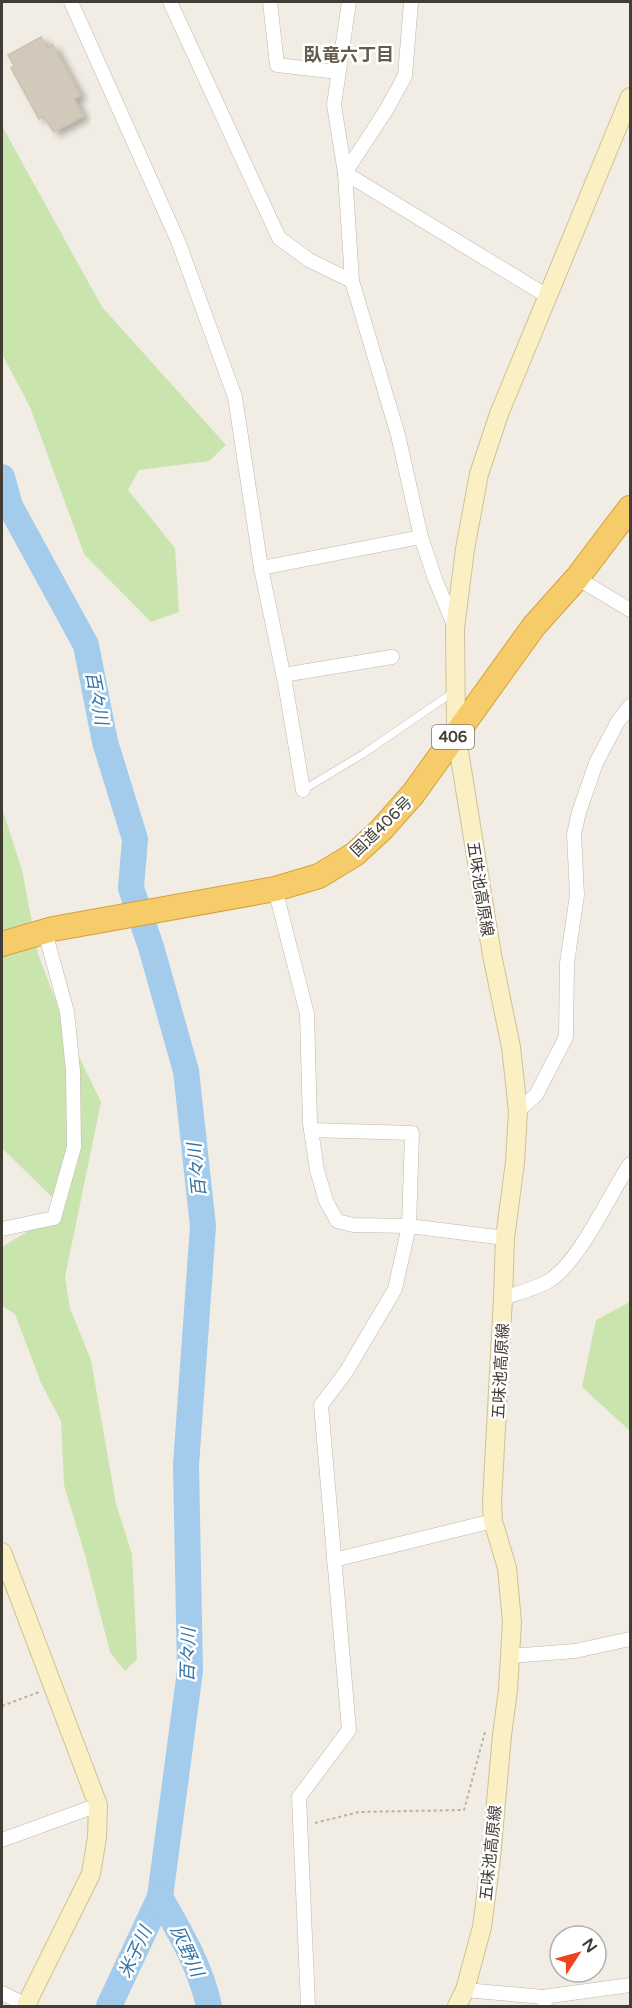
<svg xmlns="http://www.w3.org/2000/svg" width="632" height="2008" font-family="'Varela Round','Noto Sans JP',sans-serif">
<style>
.green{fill:#cae4ae}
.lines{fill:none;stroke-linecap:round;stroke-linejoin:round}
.river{stroke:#a2cbec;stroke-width:26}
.building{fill:#d2c9ba;stroke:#ccc1ae;stroke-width:1.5;filter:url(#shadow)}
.lane-casing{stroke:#bfb8aa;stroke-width:8}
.street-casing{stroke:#bfb8aa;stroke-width:15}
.secondary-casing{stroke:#cfc196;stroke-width:20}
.highway-casing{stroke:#d4a13a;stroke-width:26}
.path{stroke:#bdb199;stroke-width:2;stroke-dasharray:3 3;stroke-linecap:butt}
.lane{stroke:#fff;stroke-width:7}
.street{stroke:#fff;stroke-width:14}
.secondary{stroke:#fbf0c3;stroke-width:18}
.highway{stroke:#f6cc6a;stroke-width:24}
.labels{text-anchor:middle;stroke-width:5;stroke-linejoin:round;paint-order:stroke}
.shield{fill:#fff;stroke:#7b7771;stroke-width:1.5}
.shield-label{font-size:15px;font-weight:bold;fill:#423d34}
.street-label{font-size:16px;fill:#423d34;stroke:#fff}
.neighbourhood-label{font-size:18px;font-weight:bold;fill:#655c4c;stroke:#fff}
.water-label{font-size:18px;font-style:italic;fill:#3473a8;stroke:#fff}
</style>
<defs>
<filter id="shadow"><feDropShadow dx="6" dy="4" stdDeviation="3" flood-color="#0004"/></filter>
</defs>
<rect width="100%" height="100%" fill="#f1ede4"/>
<g class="green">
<path d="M2,126L102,307L226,445L209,461L139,470L128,490L175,548L179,612L151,622L84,554L30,407L2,354Z"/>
<path d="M2,808L22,870L38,954L70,1038L101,1102L65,1277L70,1308L91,1360L116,1504L132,1554L137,1659L125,1671L110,1652L85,1555L64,1485L61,1421L41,1383L15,1314L2,1306V1247L64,1209L2,1148Z"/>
<path d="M630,1302V1431L582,1387L596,1320Z"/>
</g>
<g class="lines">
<g class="river">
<path d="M2,477L10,506L86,645L105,742L135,839L131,888L151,947L186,1071L203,1226L186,1465L190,1671L160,1897L109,2006"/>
<path d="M160,1897C180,1933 200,1965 209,2006"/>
</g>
</g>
<path class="building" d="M41,37L47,48L52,44L80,95L74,99L83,116L54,132L43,116L39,119L11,68L14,66L8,55Z"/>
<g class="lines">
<g class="lane-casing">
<path id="lane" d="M303,790L363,754L452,693"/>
</g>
<g class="street-casing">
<g id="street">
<path d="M71,2L178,241L235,397L261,568L285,683L303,790"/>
<path d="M170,2L279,238L309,260L352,281"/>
<path d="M270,2L277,65L338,72"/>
<path d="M349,2L334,105L345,173L352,281L398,435L421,537L435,579L455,627"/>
<path d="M345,173L547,296"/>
<path d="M345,173L385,112L405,76L411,2"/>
<path d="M261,568L421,537"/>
<path d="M577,578L630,610"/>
<path d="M283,675L392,657"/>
<path d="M275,889L307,1014L310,1123L317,1170L326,1201L337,1221L353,1225L409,1226L505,1238"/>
<path d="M518,1111L536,1095L566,1037L567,963L577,895L574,834L579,812L596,763L617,723L630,706"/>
<path d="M2,1229L54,1218L74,1147L73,1071L67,1012L45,932"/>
<path d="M503,1298C518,1293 534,1289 547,1282C579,1264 609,1195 630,1164"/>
<path d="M334,1560L493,1521"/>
<path d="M510,1656L575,1651L630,1639"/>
<path d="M2,1840L98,1805"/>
<path d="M465,1990L543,1997L545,2006"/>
<path d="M2,1993L26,2005L25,2006"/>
<path d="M543,1997L630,1985"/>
<path d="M308,2006L299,1797L349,1730L321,1405L346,1372L395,1289L409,1226L412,1133L311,1130"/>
</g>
</g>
<g class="secondary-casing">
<g id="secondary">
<path d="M2,1552L98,1805L97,1837L91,1874L26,2005L28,2006"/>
<path d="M457,2006L465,1990L482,1927L491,1858L502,1735L508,1690L512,1622L507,1568L493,1521L492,1502L503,1298L505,1238L515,1162L518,1111L511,1047L492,955L456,733L455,628L465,549L479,474L499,414L630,97"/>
</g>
</g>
<g class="highway-casing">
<path id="highway" d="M2,944L53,929L275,889L319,876L355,854L381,830L413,794L534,626L577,578L630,508"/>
</g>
<g class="path">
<path d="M2,1706L39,1692"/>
<path d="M315,1823L359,1812L464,1810L485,1732"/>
</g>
<use href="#lane" class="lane"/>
<use href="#street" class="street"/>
<use href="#secondary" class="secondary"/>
<use href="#highway" class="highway"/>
</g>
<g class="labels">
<rect class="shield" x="432" y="725" width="42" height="24" rx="4.5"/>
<g class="shield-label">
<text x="453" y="742">406</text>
</g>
<g class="street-label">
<text transform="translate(381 826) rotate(-44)" y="6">国道406号</text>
<text transform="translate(481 889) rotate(81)" y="6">五味池高原線</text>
<text transform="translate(500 1371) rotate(-87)" y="6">五味池高原線</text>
<text transform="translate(490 1853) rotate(-84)" y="6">五味池高原線</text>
</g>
<g class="neighbourhood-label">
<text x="349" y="61">臥竜六丁目</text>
</g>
<g class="water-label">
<text transform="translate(97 698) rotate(79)" y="6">百々川</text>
<text transform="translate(197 1170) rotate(-96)" y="6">百々川</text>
<text transform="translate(188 1655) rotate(-89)" y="6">百々川</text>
<text transform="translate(187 1951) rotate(65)" y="6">灰野川</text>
<text transform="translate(135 1952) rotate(-65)" y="6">米子川</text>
</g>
</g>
<rect width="632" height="2008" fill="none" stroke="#423d34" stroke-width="6"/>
<g transform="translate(578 1954) rotate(54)"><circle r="28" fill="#ffffff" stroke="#b3b1ae" stroke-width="1.5"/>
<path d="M0-4.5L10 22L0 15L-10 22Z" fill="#ee431d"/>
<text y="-9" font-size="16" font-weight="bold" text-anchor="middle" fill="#423d34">N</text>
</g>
</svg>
